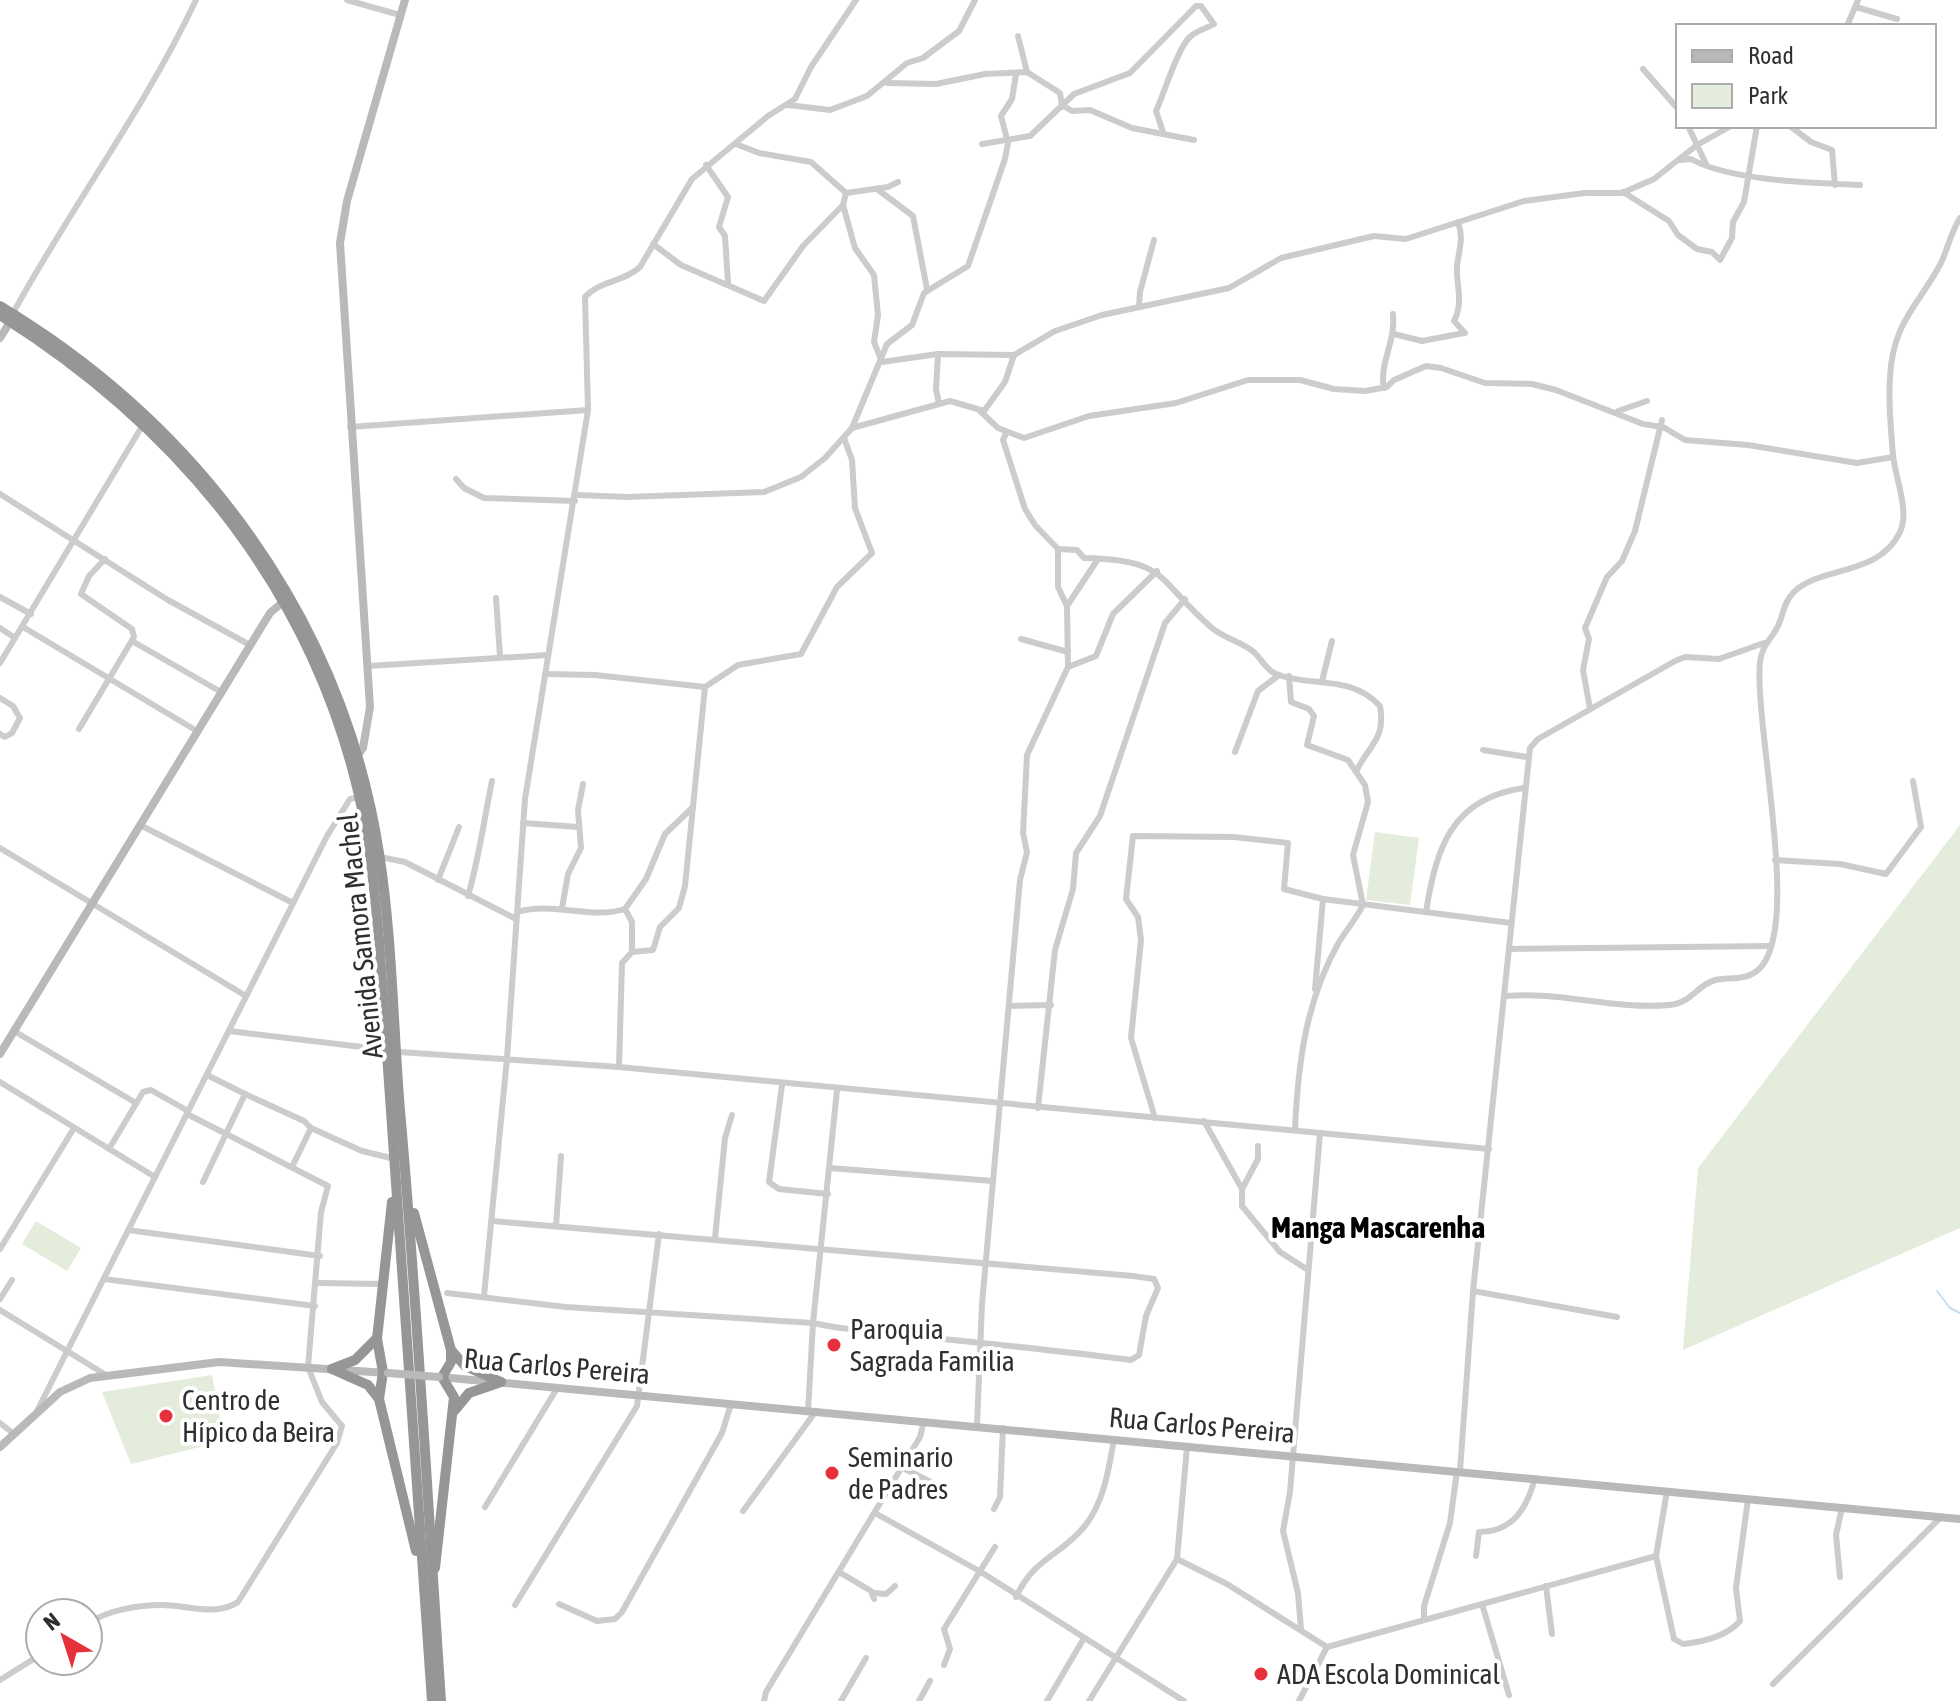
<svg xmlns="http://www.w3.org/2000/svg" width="1960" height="1701" font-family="'Asap Condensed',sans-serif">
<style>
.green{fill:#e4ecdc}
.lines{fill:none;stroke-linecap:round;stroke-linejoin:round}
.stream{stroke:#c8ddec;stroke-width:2}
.street{stroke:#ccc;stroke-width:6}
.secondary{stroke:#b9b9b9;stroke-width:8}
.highway{stroke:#969696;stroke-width:10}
.secondary-bridge{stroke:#b9b9b9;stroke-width:8}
.poi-dot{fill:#e6303b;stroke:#fff;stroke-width:3}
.labels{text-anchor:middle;stroke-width:8;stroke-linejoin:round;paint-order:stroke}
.street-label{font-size:28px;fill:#2f2f2f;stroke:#fff}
.poi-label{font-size:28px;fill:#2f2f2f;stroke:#fff;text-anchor:start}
.neighbourhood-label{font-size:30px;font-weight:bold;fill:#000;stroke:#fff}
</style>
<rect width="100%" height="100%" fill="#fff"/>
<g class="green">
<path d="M1960,825V1228L1683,1350L1698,1168Z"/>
<path d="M1375,832L1419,838L1410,905L1366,900Z"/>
<path d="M36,1221L81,1248L67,1271L22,1244Z"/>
<path d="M212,1375L224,1441L131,1464L102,1392Z"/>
</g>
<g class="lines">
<path class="stream" d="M1937,1291L1950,1308L1960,1313"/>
<g class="street">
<path d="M347,0L400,15"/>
<path d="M1856,7L1897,19"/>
<path d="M1847,26L1858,0"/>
<path d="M1018,36L1027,72"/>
<path d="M1643,69L1678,109"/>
<path d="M887,83L936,84L985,74L1027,72L1060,93L1062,107"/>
<path d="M788,105L830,110L867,96L907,63L923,58L959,31L975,0"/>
<path d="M1064,106L1072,111L1090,110L1132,128L1194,140"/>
<path d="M1688,126L1706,164"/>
<path d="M1790,126L1811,142L1832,150L1835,185"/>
<path d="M736,144L759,153L811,162L846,193L888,187L898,182"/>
<path d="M982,144L1030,136L1074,94L1130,73L1196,6H1201L1214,24C1207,28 1198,30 1191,36C1178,46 1164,94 1156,111L1163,132"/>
<path d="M1680,160L1691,159C1730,181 1815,183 1860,185"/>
<path d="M706,165L728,197L719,227L725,236L728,283"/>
<path d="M877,189L913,216L927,289"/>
<path d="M1623,192L1669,221L1678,235L1697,249L1712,252L1720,260L1732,238L1733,222L1744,202L1757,126"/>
<path d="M843,205L855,248L874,275L878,315L874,342L882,362"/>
<path d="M1458,222C1464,239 1459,249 1457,266C1456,286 1464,302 1454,321L1465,333"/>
<path d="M653,244L681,265L764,301L803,246L843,205L846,193"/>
<path d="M1139,306L1140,292L1154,240"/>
<path d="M13,313C71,207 144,110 196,0"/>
<path d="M1394,334L1422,341L1464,333"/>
<path d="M938,354L936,389L939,403"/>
<path d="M882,362L938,354L1014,355L1055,331L1102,315L1229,288L1281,258L1374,236L1406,239L1524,201L1585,193H1622L1654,179L1697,145L1731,126"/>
<path d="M1384,388C1379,363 1396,342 1393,314"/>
<path d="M980,411L998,428L1024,438L1089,416L1176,403L1248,380H1300L1334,389L1365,391L1387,387L1394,380L1426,366L1441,368L1485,383L1532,384L1556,390L1643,424L1663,427L1685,440L1748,445L1857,463L1893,457"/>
<path d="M1618,411L1647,401"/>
<path d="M350,427L588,410"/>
<path d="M852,428L950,401L984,411L1005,382L1014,355"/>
<path d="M456,479L464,488L484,498L575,501"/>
<path d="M0,494L168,600L250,645"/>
<path d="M577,495L627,497L764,492L801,477L825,458L852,428L887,344L912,325L924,293L968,266L1005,159L1008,143L1001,116L1012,99L1016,74"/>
<path d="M1058,549L1077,550L1084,558C1170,560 1155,579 1212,628C1225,639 1243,642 1255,653C1262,660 1266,670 1276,674C1312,688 1350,674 1380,706C1386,740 1368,746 1357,770"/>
<path d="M0,597L31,614"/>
<path d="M496,598L500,656"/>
<path d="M1067,606L1098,559"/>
<path d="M23,627L197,731"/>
<path d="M0,628L15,638"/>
<path d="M1021,639L1068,652"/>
<path d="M132,641L221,692"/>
<path d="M0,663L144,423"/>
<path d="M368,666L548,655"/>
<path d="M1068,667L1096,656L1113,614L1157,571"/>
<path d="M545,674L595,675L705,687L738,665L801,654L837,587L872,553L855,508L852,460L844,438"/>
<path d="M1289,676L1291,702L1309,709L1314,716L1307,745L1348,760L1365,785L1368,802L1353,855L1363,905C1356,919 1347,929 1339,942C1306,1000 1298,1063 1295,1129"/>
<path d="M1322,681L1332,641"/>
<path d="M0,698L13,706L20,718L12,733L5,737L0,734"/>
<path d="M1590,709L1583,670L1589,639L1585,628L1607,577L1622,561L1635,531L1662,420"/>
<path d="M79,729L134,637L132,629L81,594L89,576L105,559"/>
<path d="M1483,750L1527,757"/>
<path d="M1235,752L1258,691L1279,675"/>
<path d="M523,823L578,827"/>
<path d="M140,825L293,903"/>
<path d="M0,848L246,996"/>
<path d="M380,857L405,862L516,919"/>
<path d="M1775,860L1840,864L1886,874L1921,827L1913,781"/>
<path d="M438,880L459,827"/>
<path d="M468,896C479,858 484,820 492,781"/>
<path d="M562,908L568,874L581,848L578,810L583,784"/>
<path d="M625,909L632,922V952"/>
<path d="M517,912C552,901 591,920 625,909L646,879L665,834L693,807"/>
<path d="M1426,912C1436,849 1451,798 1524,788"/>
<path d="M1509,949L1771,946"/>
<path d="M1315,989L1323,899L1511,923"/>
<path d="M1506,996C1560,991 1614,1010 1669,1005C1692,1003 1697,985 1715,980C1731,977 1749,981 1761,967C1801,921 1754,726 1760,662C1762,645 1771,640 1778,626C1783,615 1784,602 1793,593C1817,566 1879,577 1900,532C1910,510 1895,478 1893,455C1891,430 1888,402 1890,377C1893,321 1919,305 1941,263C1948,248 1951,232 1960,218"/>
<path d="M1010,1006L1051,1005"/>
<path d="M14,1031L136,1103"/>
<path d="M229,1031L387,1050"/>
<path d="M399,1052L619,1067L1489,1149"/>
<path d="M619,1067L622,963L632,952L653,950L660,927L679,908L685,886L705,687"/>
<path d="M0,1082L155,1177"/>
<path d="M782,1085L769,1182L779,1189L828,1194"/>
<path d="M245,1094L304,1121L311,1128"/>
<path d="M1038,1108L1055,950L1073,889L1076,853L1100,816L1165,623L1185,599"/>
<path d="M1155,1118L1131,1038L1141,940L1138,917L1126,899L1133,836L1234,837L1288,843L1284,889L1323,899"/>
<path d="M1204,1121L1242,1189L1258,1159V1146"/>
<path d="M109,1149L143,1092L151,1090L188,1111"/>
<path d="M292,1167L311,1128L362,1151L395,1159"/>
<path d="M830,1168L993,1181"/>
<path d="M203,1182L245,1094L207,1075"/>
<path d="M1242,1189V1206L1280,1252L1308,1270"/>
<path d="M556,1226L561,1156"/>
<path d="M128,1230L320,1256"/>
<path d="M715,1238L725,1138L732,1115"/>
<path d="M0,1249L74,1128"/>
<path d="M104,1279L315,1306"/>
<path d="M318,1283L382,1284"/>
<path d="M1473,1291L1617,1317"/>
<path d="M447,1293L566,1307L813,1323C849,1331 886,1333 923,1337C993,1344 1062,1351 1131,1360L1139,1355L1146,1316L1158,1288L1154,1279L1133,1276L492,1221"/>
<path d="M484,1296L507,1058L525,799L588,410L585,297C599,281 624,282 640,267L692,179L768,116L795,99L811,67L856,0"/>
<path d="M0,1299L12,1280"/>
<path d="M0,1310L106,1375"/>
<path d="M37,1411L327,836L350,799L359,797"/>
<path d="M808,1411L813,1323L837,1090"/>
<path d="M0,1423L14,1434"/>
<path d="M977,1425L982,1304L1020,880L1027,852L1023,833L1027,755L1068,667L1067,606L1058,587V549L1035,525L1025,509L1003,440L1006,433"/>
<path d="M901,1467L929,1481L946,1498"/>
<path d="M1460,1471L1473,1291L1530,748L1538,739L1675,661L1685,657L1719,659L1764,643"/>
<path d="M1667,1491L1656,1556L1674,1639L1683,1644C1702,1642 1727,1636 1740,1621L1736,1588L1748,1499"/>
<path d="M485,1507L556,1390"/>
<path d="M994,1509L1000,1497L1003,1428"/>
<path d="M743,1511L816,1411"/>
<path d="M875,1513L981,1572L1184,1701"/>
<path d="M1476,1556L1479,1532C1513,1532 1527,1508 1535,1478"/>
<path d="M1177,1559L1227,1584L1327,1647L1656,1556"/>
<path d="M839,1572L871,1591L874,1599"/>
<path d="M1840,1577L1836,1535L1842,1508"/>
<path d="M1546,1586L1552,1634"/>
<path d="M874,1593L886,1594L895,1586"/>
<path d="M1016,1597C1035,1557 1059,1557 1084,1527C1104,1503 1109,1468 1114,1439"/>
<path d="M559,1604L597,1621L615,1619L622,1612L722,1433L731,1404"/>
<path d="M1482,1604L1509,1695"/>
<path d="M515,1605L637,1406L659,1234"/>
<path d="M1424,1620V1606L1450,1523L1457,1471"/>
<path d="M88,1623C109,1610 138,1605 162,1605C187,1605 216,1617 238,1602L337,1443L342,1426L322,1402L308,1367L321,1212L328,1186L187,1114"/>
<path d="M1301,1629L1298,1593L1283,1531L1290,1492L1320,1133"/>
<path d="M944,1665L950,1649L944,1629L995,1547"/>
<path d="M0,1680L40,1655"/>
<path d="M1773,1684L1940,1518"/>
<path d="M764,1701L766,1692L920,1437L924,1421"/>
<path d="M841,1701L866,1658"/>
<path d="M919,1701L930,1681"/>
<path d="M1047,1701L1084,1638"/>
<path d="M1089,1701L1177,1559L1187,1447"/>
<path d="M1299,1701L1327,1647"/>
</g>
<g class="secondary">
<path d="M0,338L10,322"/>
<path d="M358,755L363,748L370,707L340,243L347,201L405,0"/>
<path d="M0,1054L270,613L284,601"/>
<path d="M440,1377L1960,1519"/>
<path d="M0,1447L60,1392L90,1378L219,1362L388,1373"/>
</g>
<g class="highway">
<path d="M0,306C200,426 343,620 379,853C393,942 393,1033 401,1122C418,1315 428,1508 441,1701"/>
<path d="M0,315C186,432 320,599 364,818C372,858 375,899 379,939L432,1701"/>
<path d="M392,1202L377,1339L383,1372L379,1399L416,1551"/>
<path d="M414,1213L451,1350V1362L442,1377L454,1397L435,1568"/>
<path d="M451,1350L465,1366L501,1382"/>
<path d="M332,1369L368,1385L379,1399"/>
<path d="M332,1369L355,1360L376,1339"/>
<path d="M455,1410L469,1393L501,1382"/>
</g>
<path class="secondary-bridge" d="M388,1373L439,1377"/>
</g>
<g class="poi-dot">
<circle cx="834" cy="1345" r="8"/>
<circle cx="166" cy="1416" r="8"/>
<circle cx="832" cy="1473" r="8"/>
<circle cx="1261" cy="1674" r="8"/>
</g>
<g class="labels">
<g class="street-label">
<text transform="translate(360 936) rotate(-96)" y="10">Avenida Samora Machel</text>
<text transform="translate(557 1366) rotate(5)" y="10">Rua Carlos Pereira</text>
<text transform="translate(1202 1425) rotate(5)" y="10">Rua Carlos Pereira</text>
</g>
<g class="poi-label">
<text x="850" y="1339">Paroquia<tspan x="850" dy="32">Sagrada Familia</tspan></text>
<text x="182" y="1410">Centro de<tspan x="182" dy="32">Hípico da Beira</tspan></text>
<text x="848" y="1467">Seminario<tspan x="848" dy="32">de Padres</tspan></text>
<text x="1277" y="1684">ADA Escola Dominical</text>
</g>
<g class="neighbourhood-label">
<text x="1378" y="1238">Manga Mascarenha</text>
</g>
</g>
<rect x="1676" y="24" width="260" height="104" fill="#ffffff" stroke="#acacac" stroke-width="2"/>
<rect x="1692" y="50" width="40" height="12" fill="#b9b9b9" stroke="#acacac" stroke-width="2"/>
<text x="1748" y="64" font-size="24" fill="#2f2f2f">Road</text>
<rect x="1692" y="84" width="40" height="24" fill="#e4ecdc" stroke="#acacac" stroke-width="2"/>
<text x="1748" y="104" font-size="24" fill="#2f2f2f">Park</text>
<g transform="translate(64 1637) rotate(321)"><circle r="38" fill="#ffffff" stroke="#acacac" stroke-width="2"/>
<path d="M0-6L14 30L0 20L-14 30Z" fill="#e6303b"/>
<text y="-12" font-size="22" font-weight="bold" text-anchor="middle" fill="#2f2f2f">N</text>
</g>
</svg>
